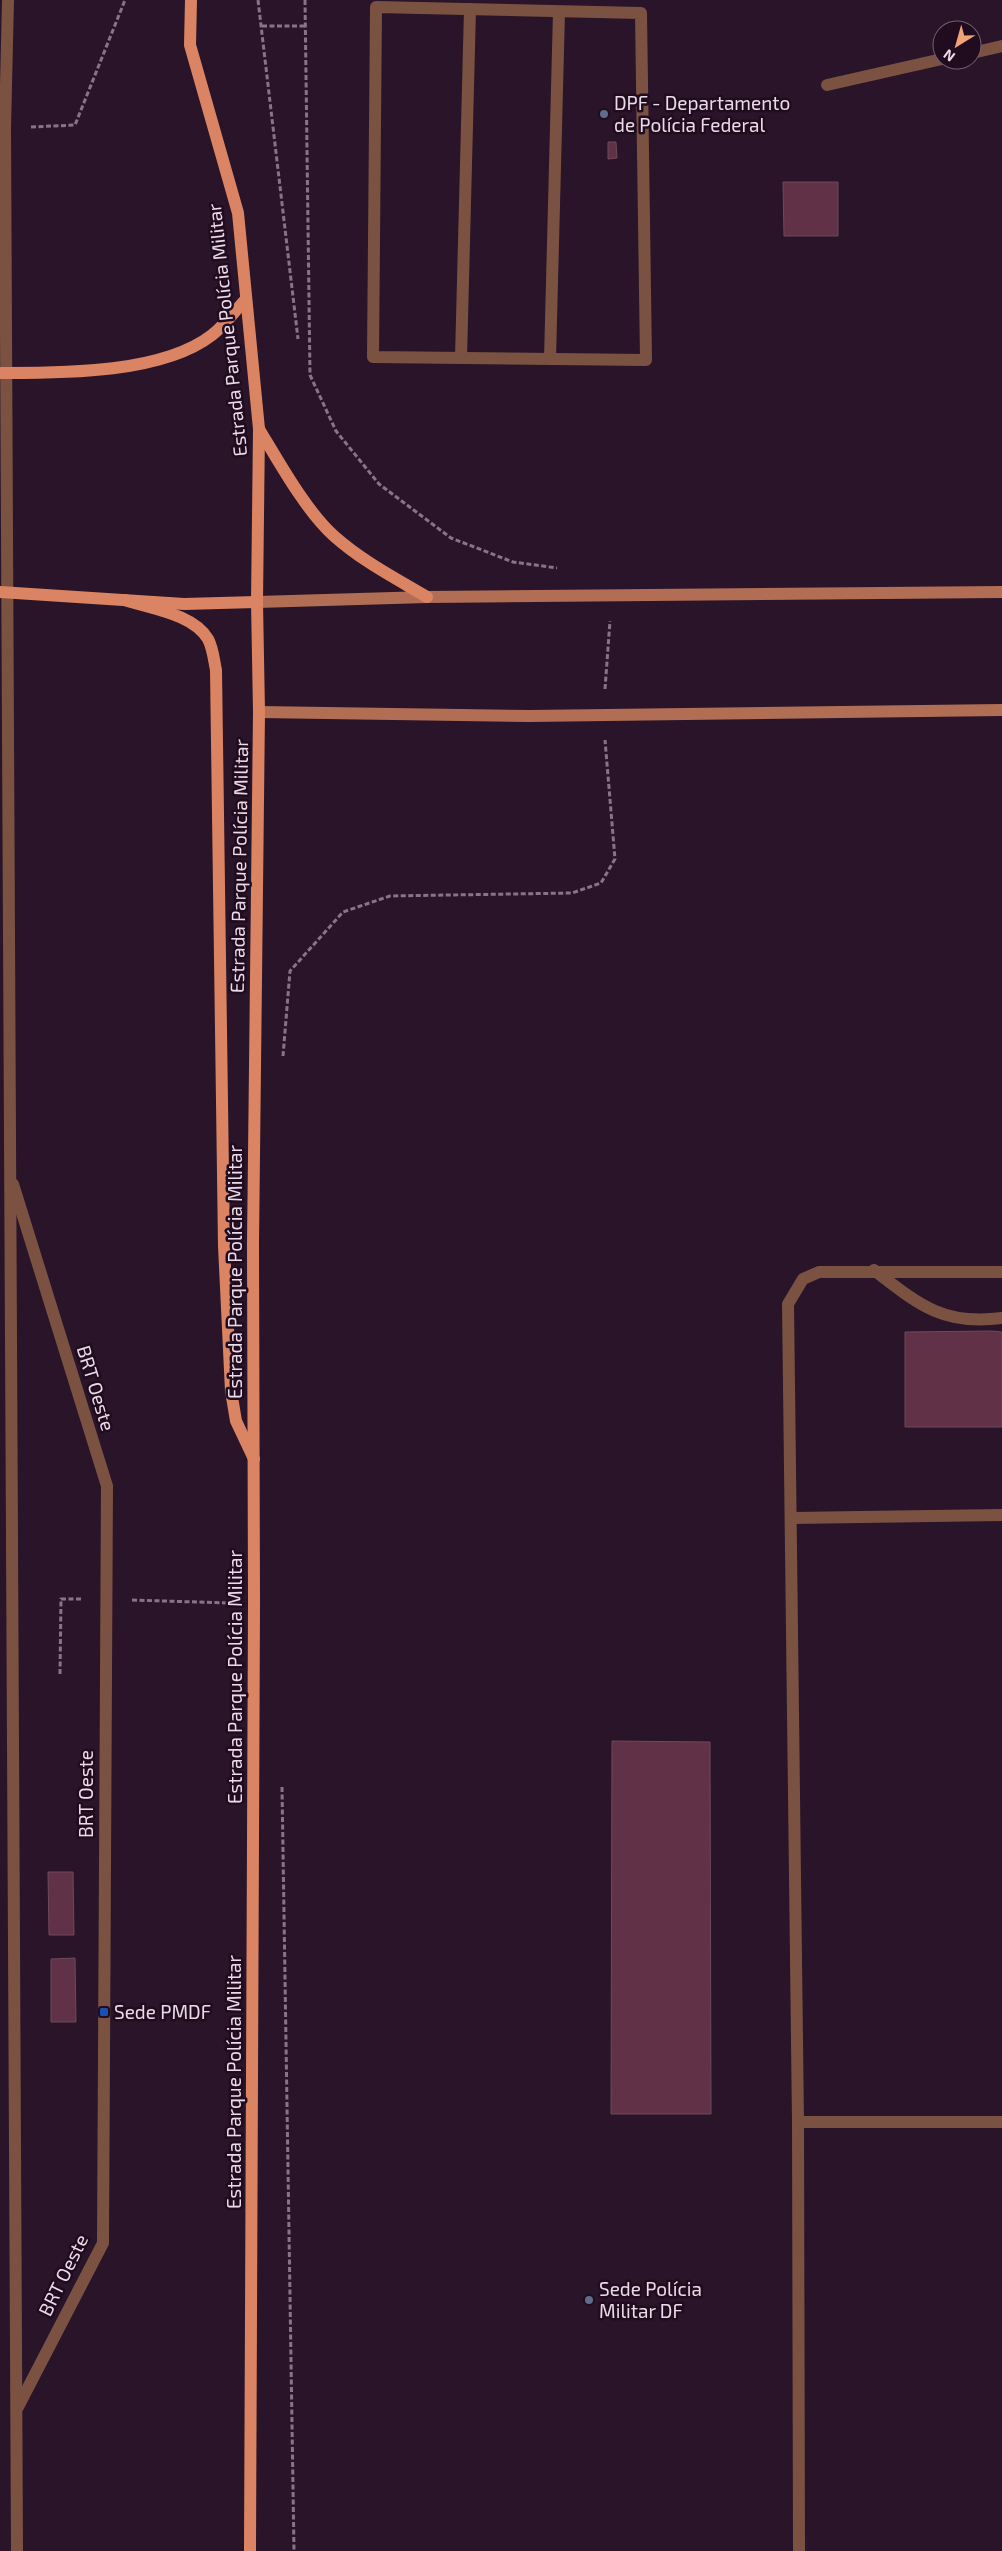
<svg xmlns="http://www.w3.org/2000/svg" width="1002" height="2551" font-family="'Exo 2',sans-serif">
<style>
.building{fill:#613148;stroke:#6c4b5a}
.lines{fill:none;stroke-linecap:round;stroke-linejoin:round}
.path{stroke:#877586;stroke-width:3;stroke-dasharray:5 2.5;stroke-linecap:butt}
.lane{stroke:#7b5242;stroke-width:12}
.secondary{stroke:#b16e55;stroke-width:12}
.primary{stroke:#da8463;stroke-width:12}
.service-dot{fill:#5c6f8a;stroke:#200b1f;stroke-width:2}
.transit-dot{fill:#1a4fb4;stroke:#200b1f;stroke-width:2}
.labels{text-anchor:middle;stroke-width:5;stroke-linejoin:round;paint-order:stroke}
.poi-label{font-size:19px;fill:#eadbe8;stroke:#200b1f;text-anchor:start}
.street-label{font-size:19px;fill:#eadbe8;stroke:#200b1f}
</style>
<rect width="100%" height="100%" fill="#2a1429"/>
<g class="building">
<path d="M608,142H616L617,158L608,159Z"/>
<path d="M783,182H838V236H784Z"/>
<path d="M992,1331L1002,1332V1427H905V1332Z"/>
<path d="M612,1741L710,1742L711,2114H611Z"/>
<path d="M48,1872H73L74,1935H49Z"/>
<path d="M75,1958L76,2022H51V1959Z"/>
</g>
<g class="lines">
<g class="path">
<path d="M258,0L298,339"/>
<path d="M305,0L310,375L336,431L379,484L451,538L513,562L557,568"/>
<path d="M262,26H306"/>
<path d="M31,127L75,125L125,0"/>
<path d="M605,689L610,621"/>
<path d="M283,1056L290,971L343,912L390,896L572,893L601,883L615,859L605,740"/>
<path d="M132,1600L228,1603"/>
<path d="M60,1674L61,1599H81"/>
<path d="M282,1787L294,2551"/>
</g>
<g class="lane">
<path d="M8,0L5,128L17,2551"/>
<path d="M376,7L641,13L646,360L373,357Z"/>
<path d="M972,53L1002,46"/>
<path d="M827,85L942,59"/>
<path d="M461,358L470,9"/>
<path d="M550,359L559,12"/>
<path d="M13,1184L107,1486L103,2243L18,2407"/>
<path d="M874,1270C918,1304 943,1326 1002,1318"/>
<path d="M791,1518L1002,1515"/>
<path d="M798,2122H1002"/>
<path d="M799,2551L798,2122L788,1304L803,1279L819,1272H1002"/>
</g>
<g class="secondary">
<path d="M257,602L427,597L1002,592"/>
<path d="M259,712L529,716L1002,710"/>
</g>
<g class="primary">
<path d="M191,0L190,45L238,213L259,429L257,602L259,712L253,1244L254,1603L250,2551"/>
<path d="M0,373C61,373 162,374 212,335C224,326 235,311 246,299"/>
<path d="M259,429C279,462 306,511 334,536C362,561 395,578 427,597"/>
<path d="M0,592L184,604L257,602"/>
<path d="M125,600C152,609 193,614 208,639C213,648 214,661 216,670L224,1246L231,1391L236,1421L254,1459"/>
</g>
</g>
<g class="service-dot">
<circle cx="604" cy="114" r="5"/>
<circle cx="589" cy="2300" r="5"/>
</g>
<rect class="transit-dot" x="99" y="2007" width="10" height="10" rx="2.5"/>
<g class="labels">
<g class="poi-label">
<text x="614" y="110">DPF - Departamento<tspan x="614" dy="22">de Polícia Federal</tspan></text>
<text x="114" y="2019">Sede PMDF</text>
<text x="599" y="2296">Sede Polícia<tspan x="599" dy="22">Militar DF</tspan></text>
</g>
<g class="street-label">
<text transform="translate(227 330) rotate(-96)" y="7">Estrada Parque Polícia Militar</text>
<text transform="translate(239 866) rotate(-89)" y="7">Estrada Parque Polícia Militar</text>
<text transform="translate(235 1272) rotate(-90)" y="7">Estrada Parque Polícia Militar</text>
<text transform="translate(96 1388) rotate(73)" y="7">BRT Oeste</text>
<text transform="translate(235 1677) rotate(-90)" y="7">Estrada Parque Polícia Militar</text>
<text transform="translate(86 1794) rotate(-90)" y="7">BRT Oeste</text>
<text transform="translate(234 2082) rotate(-90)" y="7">Estrada Parque Polícia Militar</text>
<text transform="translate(63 2275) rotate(-64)" y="7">BRT Oeste</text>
</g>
</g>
<g transform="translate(957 45) rotate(217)"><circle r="24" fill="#200b1f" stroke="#715e6f"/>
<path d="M0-4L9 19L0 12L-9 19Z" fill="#efa377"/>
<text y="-8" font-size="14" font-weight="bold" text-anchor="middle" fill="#eadbe8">N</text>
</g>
</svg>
